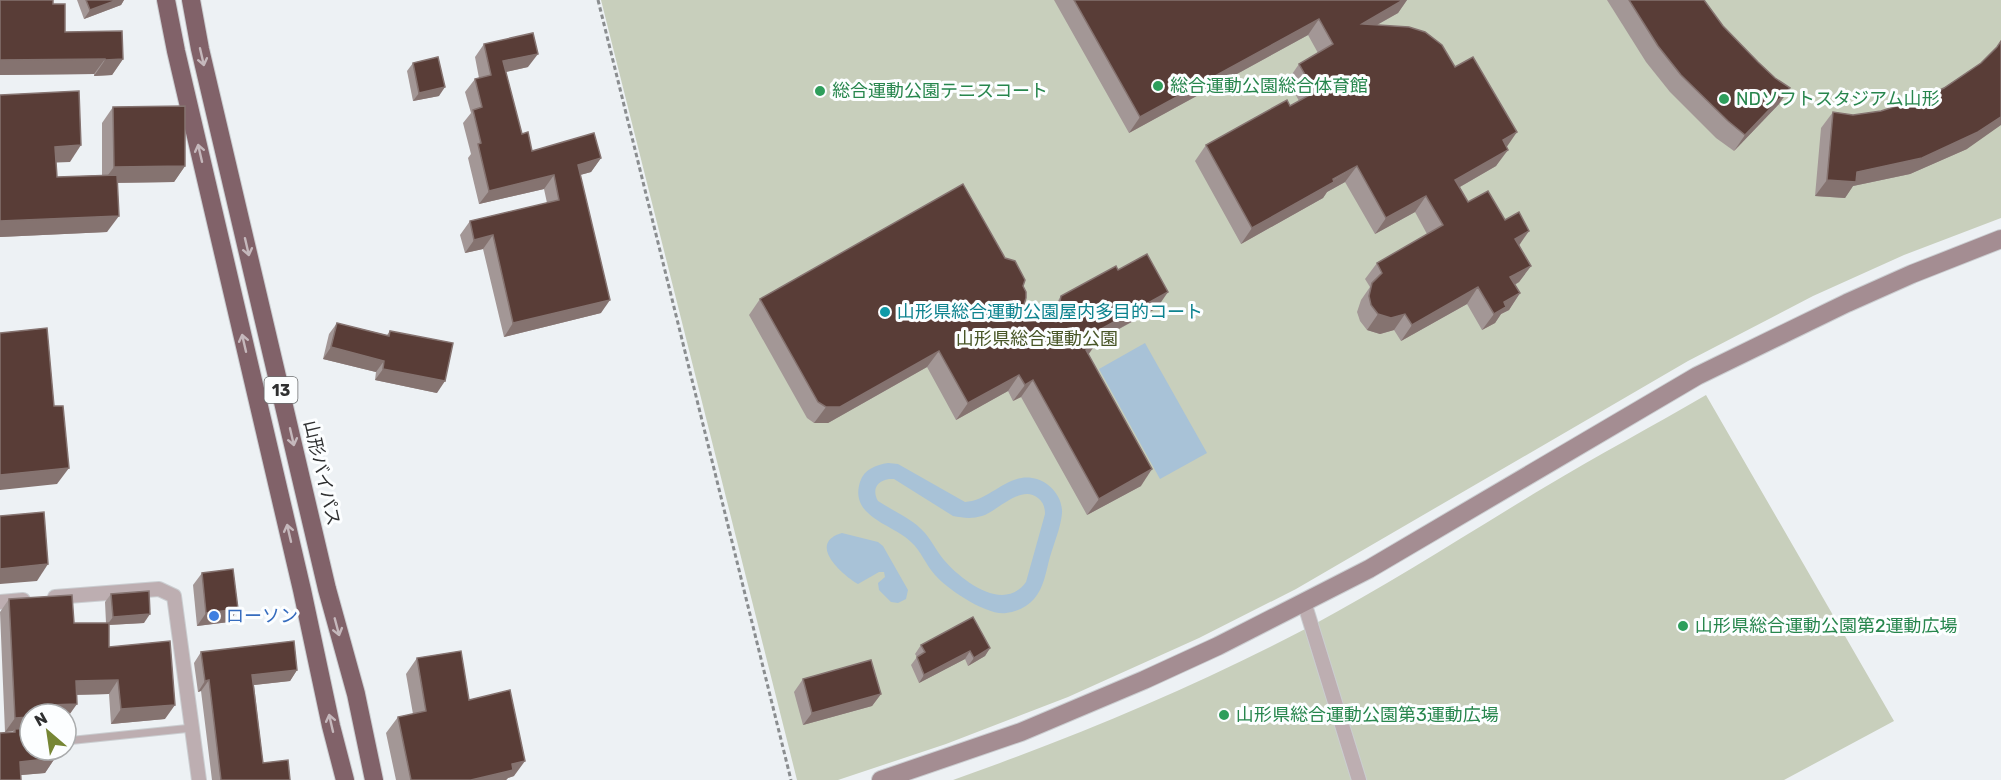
<svg xmlns="http://www.w3.org/2000/svg" width="2001" height="780" font-family="Rubik,'Noto Sans JP',sans-serif">
<style>
.green{fill:#c8cfbc}
.water{fill:#a8c2d7;fill-rule:evenodd}
.lines{fill:none;stroke-linecap:round;stroke-linejoin:round}
.lane-casing{stroke:#cbced1;stroke-width:9}
.street-casing{stroke:#cbced1;stroke-width:16}
.secondary-casing{stroke:#cbced1;stroke-width:20}
.highway-casing{stroke:#cbced1;stroke-width:20}
.path{stroke:#8a8d8f;stroke-width:3;stroke-dasharray:4.5 3;stroke-linecap:butt}
.lane{stroke:#bdaeb1;stroke-width:7}
.street{stroke:#bdaeb1;stroke-width:14}
.secondary{stroke:#a48d92;stroke-width:18}
.highway{stroke:#816269;stroke-width:18}
.wall{fill:#a39796}
.shaded-wall{fill:#857370}
.building{fill:#593d37;stroke:#857370;stroke-width:1.5}
.oneway{stroke:#c5b8bc}
.leisure-dot{fill:#2e9e5b;stroke:#fcfeff;stroke-width:2}
.culture-dot{fill:#0f9aa8;stroke:#fcfeff;stroke-width:2}
.shop-dot{fill:#3f7fe0;stroke:#fcfeff;stroke-width:2}
.labels{text-anchor:middle;stroke-width:6;stroke-linejoin:round;paint-order:stroke}
.shield{fill:#fcfeff;stroke:#6c6e6f;stroke-width:1.5}
.shield-label{font-size:16px;font-weight:bold;fill:#2f3031}
.leisure-label{font-size:18px;fill:#27864d;stroke:#fcfeff;text-anchor:start}
.culture-label{font-size:18px;fill:#0d838f;stroke:#fcfeff;text-anchor:start}
.park-label{font-size:18px;fill:#475526;stroke:#fcfeff}
.street-label{font-size:18px;fill:#2f3031;stroke:#fcfeff}
.shop-label{font-size:18px;fill:#366cbe;stroke:#fcfeff;text-anchor:start}
</style>
<rect width="100%" height="100%" fill="#edf1f4"/>
<g class="green">
<path d="M601,0H2001V218L1904,255L1813,296L1688,361L1296,589L1199,638L1068,697L946,744L838,780H797Z"/>
<path d="M1706,395L1894,721L1784,780H953C1075,737 1197,686 1311,626C1391,583 1467,534 1545,487C1598,455 1653,426 1706,395Z"/>
</g>
<g class="water">
<path d="M1145,343L1207,453L1160,479L1099,369Z"/>
<path d="M888,463L898,464L965,502C989,501 1007,474 1032,478C1048,480 1063,496 1062,513C1061,527 1054,543 1050,557C1046,571 1044,588 1034,599C1027,607 1016,612 1006,613C987,616 947,589 935,575C926,565 921,551 911,542C893,524 849,517 860,482C864,469 876,465 888,463ZM889,479H894L953,516C963,518 972,519 982,516C998,511 1021,484 1038,498C1043,502 1045,507 1045,514L1026,582C1004,613 962,581 944,560C937,552 932,541 925,533C913,519 893,511 878,501C872,490 876,481 889,479Z"/>
<path d="M842,533L878,542L883,546L908,590L906,599L898,603L891,602L879,590L878,583L885,577L884,572H879L858,584C841,574 807,543 842,533Z"/>
</g>
<g class="lines">
<g class="lane-casing">
<path id="lane" d="M66,741L192,728"/>
</g>
<g class="street-casing">
<g id="street">
<path d="M55,597L159,589L174,596L199,780"/>
<path d="M0,602L23,600"/>
<path d="M1304,602L1359,780"/>
</g>
</g>
<g class="secondary-casing">
<path id="secondary" d="M881,780L1021,732L1144,680L1218,646L1369,569L1697,376L1847,303L1912,274L2001,239"/>
</g>
<g class="highway-casing">
<g id="highway">
<path d="M166,0L176,51L302,590L331,726L345,780"/>
<path d="M191,0L200,49L327,589L356,694L374,780"/>
</g>
</g>
<path class="path" d="M598,0L791,780"/>
<use href="#lane" class="lane"/>
<use href="#street" class="street"/>
<use href="#secondary" class="secondary"/>
<use href="#highway" class="highway"/>
</g>
<g class="wall">
<path d="M77,0H124L121,5L84,19Z"/>
<path d="M1054,0H1407L1398,13L1377,25L1507,147L1496,166L1460,187L1468,202L1519,245L1531,266L1519,282L1515,285L1520,293L1509,310L1501,314L1495,323L1482,330L1467,304L1401,341L1394,330L1380,334L1367,330L1360,321L1357,312L1361,300L1370,287L1365,279L1377,263L1427,234L1415,212L1375,234L1345,182L1327,192L1323,198L1241,244L1195,161L1206,145L1299,101L1288,80L1299,64L1318,53L1308,35L1129,133Z"/>
<path d="M1607,0H1704L1779,104L1734,151L1716,138L1670,92L1646,62Z"/>
<path d="M53,4L65,32L123,59L112,75L94,76V74L0,75Z"/>
<path d="M484,44L528,67L506,72L522,134L532,151L601,158L591,172L580,175L601,313L504,337L483,249L465,253L460,235L470,221L547,203L544,189L479,204L468,158L471,154L463,123L471,113L465,92L475,79L479,78L475,57Z"/>
<path d="M413,63L439,96L413,101L407,71Z"/>
<path d="M1944,88L1967,149L1910,174L1853,186L1845,198L1815,196L1821,128L1833,112L1853,115L1881,111L1925,97Z"/>
<path d="M0,95L70,162H56L57,177L102,175V123L113,107L185,166L174,182L117,183L107,232L0,237Z"/>
<path d="M1005,258L1023,286L1022,311L1048,320L1050,313L1061,296L1118,270L1157,308L1094,343L1088,354L1141,486L1087,515L1021,397L1013,401L1008,391L956,420L927,367L828,423H814L807,418L749,315L760,299Z"/>
<path d="M337,323L387,335L390,331L437,393L375,380L376,372L323,359L329,334Z"/>
<path d="M202,573L238,609L229,622L197,626L193,585Z"/>
<path d="M111,594L144,623L109,625V647L165,719L111,724L109,694L77,695L67,718L30,714V750L55,758L45,773L21,775L13,731L5,732L0,612L9,599L74,623H106L105,602Z"/>
<path d="M921,645L990,648L985,656L968,666L965,659L919,683L911,665L917,657L915,654Z"/>
<path d="M201,652L297,670L290,681L254,685L263,763L290,780H212L201,691L198,692L194,663Z"/>
<path d="M417,658L469,700L514,776L508,778L506,780H396L386,733L398,717L413,714L406,674Z"/>
<path d="M803,679L881,694L872,706L803,725L794,692Z"/>
</g>
<g class="shaded-wall">
<path d="M117,0H124L121,5L84,19L90,10Z"/>
<path d="M1403,0H1407L1398,13L1350,40L1362,24Z"/>
<path d="M1319,19L1308,35L1129,133L1140,117Z"/>
<path d="M538,54L528,67L493,75L503,61Z"/>
<path d="M105,59L94,74L0,75V60Z"/>
<path d="M123,59L112,75L94,76L105,60Z"/>
<path d="M445,87L439,96L413,101L419,93Z"/>
<path d="M1790,88L1779,104L1734,151L1745,135Z"/>
<path d="M2001,117V125L1967,149L1910,174L1853,186L1845,198L1815,196L1827,180L1857,172Z"/>
<path d="M1517,132L1506,148L1503,140Z"/>
<path d="M81,145L70,162L44,163L55,147Z"/>
<path d="M1508,150L1496,166L1444,196L1455,180Z"/>
<path d="M601,158L591,172L569,178L578,165Z"/>
<path d="M185,166L174,182L102,183L114,167Z"/>
<path d="M1357,166L1345,182L1327,192L1323,198L1241,244L1252,228Z"/>
<path d="M554,175L544,189L479,204L489,191Z"/>
<path d="M1426,196L1415,212L1375,234L1386,218Z"/>
<path d="M119,216L107,232L0,237V221Z"/>
<path d="M1529,231L1518,247L1515,239Z"/>
<path d="M493,235L483,249L465,253L474,240Z"/>
<path d="M1531,266L1519,282L1499,293L1510,277Z"/>
<path d="M1478,287L1467,304L1401,341L1412,325Z"/>
<path d="M1168,292L1157,308L1078,351L1090,335Z"/>
<path d="M1520,293L1509,310L1501,314L1495,323L1482,330L1494,314L1504,302Z"/>
<path d="M610,300L601,313L504,337L513,323Z"/>
<path d="M1378,314H1405L1394,330L1380,334L1367,330Z"/>
<path d="M1095,345L1084,361L1086,350Z"/>
<path d="M331,347L384,361L376,372L323,359Z"/>
<path d="M939,351L927,367L828,423H814L826,407Z"/>
<path d="M383,369L445,381L437,393L375,380Z"/>
<path d="M1019,375L1008,391L956,420L968,403Z"/>
<path d="M1033,380L1021,397L1013,401L1025,385Z"/>
<path d="M69,468L57,484L0,490V475Z"/>
<path d="M1152,469L1141,486L1087,515L1099,499Z"/>
<path d="M48,564L37,581L0,584V569Z"/>
<path d="M238,609L229,622L197,626L206,613Z"/>
<path d="M150,614L144,623L107,625L113,617Z"/>
<path d="M990,648L985,656L968,666L974,658Z"/>
<path d="M970,651L965,659L919,683L924,675Z"/>
<path d="M297,670L290,681L245,686L252,675Z"/>
<path d="M118,680L109,694L66,695L76,681Z"/>
<path d="M209,680L201,691L198,692L205,681Z"/>
<path d="M881,694L872,706L803,725L812,713Z"/>
<path d="M77,704L67,718H66V714H44L50,705Z"/>
<path d="M175,705L165,719L111,724L121,709Z"/>
<path d="M30,717V730L15,729L13,731L5,732L15,718Z"/>
<path d="M55,758L45,773L10,776L20,762Z"/>
<path d="M525,761L514,776L508,778L506,780H471L512,764Z"/>
</g>
<g class="building">
<path d="M0,0H53V4H65V32L122,31L123,59L105,60V59L0,60Z"/>
<path d="M86,0H117L90,10Z"/>
<path d="M1074,0H1403L1362,24L1409,27L1425,32L1442,45L1455,67L1473,57L1517,132L1503,140L1508,150L1455,180L1468,202L1488,191L1505,220L1519,212L1529,231L1515,239L1531,266L1510,277L1520,293L1504,302L1506,307L1494,314L1478,287L1412,325L1405,314L1391,318L1378,314L1371,305L1369,296L1372,283L1382,273L1377,263L1443,225L1426,196L1386,218L1357,166L1333,179L1334,182L1252,228L1206,145L1287,100L1290,106L1315,92L1299,64L1333,44L1319,19L1140,117Z"/>
<path d="M1629,0H1704L1723,26L1758,62L1775,78L1790,88L1745,135L1728,121L1681,75L1658,46Z"/>
<path d="M533,33L538,54L503,61L522,134L528,132L532,151L594,133L601,158L578,165L610,300L513,323L493,235L474,240L470,221L559,200L554,175L489,191L478,144L481,143L473,110L482,107L475,79L491,75L484,44Z"/>
<path d="M2001,41V117L1978,132L1922,158L1857,172L1856,182L1827,180L1833,112L1853,115L1881,111L1925,97L1944,88L1981,63L1997,47Z"/>
<path d="M438,57L445,87L419,93L413,63Z"/>
<path d="M79,91L81,145L55,147L57,177L117,175L119,216L0,221V95Z"/>
<path d="M185,106V166L114,167L113,107Z"/>
<path d="M963,184L1005,258L1015,261L1025,280L1023,286L1026,292V298L1022,311L1056,322L1061,296L1116,266L1118,270L1147,254L1168,292L1090,335L1095,345L1086,350L1152,469L1099,499L1033,380L1025,385L1019,375L968,403L939,351L840,407H826L818,402L760,299Z"/>
<path d="M337,323L389,336L390,331L453,343L445,381L383,369L384,361L331,347Z"/>
<path d="M47,328L54,406H63L69,468L0,475V333Z"/>
<path d="M44,512L48,564L0,569V516Z"/>
<path d="M233,569L238,609L206,613L202,573Z"/>
<path d="M149,591L150,614L113,617L111,594Z"/>
<path d="M72,595L74,623H109V647L170,641L175,705L121,709L118,680L76,681L77,704L50,705L51,714H30V717L15,718L9,599Z"/>
<path d="M973,617L990,648L974,658L970,651L924,675L917,657L925,652L921,645Z"/>
<path d="M294,641L297,670L252,675L263,763L288,760L290,780H221L209,680L205,681L201,652Z"/>
<path d="M461,651L469,700L510,690L525,761L512,764L513,770L471,780H411L398,717L426,711L417,658Z"/>
<path d="M871,660L881,694L812,713L803,679Z"/>
<path d="M30,728V750H54L55,758L20,762L21,780H0V733L15,732V729Z"/>
</g>
<defs><path id="oneway-shaft" d="M-6 0H5M1.5-3L5.5 0L1.5 3" fill="none" stroke-width="1.6" stroke-linecap="round" stroke-linejoin="round" transform="scale(1.5)"/></defs>
<g class="oneway">
<use href="#oneway-shaft" transform="translate(202 57) rotate(77)"/>
<use href="#oneway-shaft" transform="translate(200 153) rotate(-103)"/>
<use href="#oneway-shaft" transform="translate(247 247) rotate(77)"/>
<use href="#oneway-shaft" transform="translate(244 343) rotate(-103)"/>
<use href="#oneway-shaft" transform="translate(292 437) rotate(77)"/>
<use href="#oneway-shaft" transform="translate(289 533) rotate(-103)"/>
<use href="#oneway-shaft" transform="translate(337 627) rotate(75)"/>
<use href="#oneway-shaft" transform="translate(331 723) rotate(-103)"/>
</g>
<g class="leisure-dot">
<circle cx="1158" cy="86" r="6"/>
<circle cx="820" cy="91" r="6"/>
<circle cx="1724" cy="99" r="6"/>
<circle cx="1683" cy="626" r="6"/>
<circle cx="1224" cy="715" r="6"/>
</g>
<circle class="culture-dot" cx="885" cy="312" r="6"/>
<circle class="shop-dot" cx="214" cy="616" r="6"/>
<g class="labels">
<rect class="shield" x="264.5" y="377" width="33" height="26" rx="4.5"/>
<g class="shield-label">
<text x="281" y="396">13</text>
</g>
<g class="leisure-label">
<text x="1170" y="92">総合運動公園総合体育館</text>
<text x="832" y="97">総合運動公園テニスコート</text>
<text x="1736" y="105">NDソフトスタジアム山形</text>
<text x="1695" y="632">山形県総合運動公園第2運動広場</text>
<text x="1236" y="721">山形県総合運動公園第3運動広場</text>
</g>
<g class="culture-label">
<text x="897" y="318">山形県総合運動公園屋内多目的コート</text>
</g>
<g class="park-label">
<text x="1037" y="345">山形県総合運動公園</text>
</g>
<g class="street-label">
<text transform="translate(322 473) rotate(77)" y="6">山形バイパス</text>
</g>
<g class="shop-label">
<text x="226" y="622">ローソン</text>
</g>
</g>
<g transform="translate(48 732) rotate(331)"><circle r="28" fill="#fcfeff" stroke="#aaacad" stroke-width="1.5"/>
<path d="M0-4.5L10 22L0 15L-10 22Z" fill="#768635"/>
<text y="-9" font-size="16" font-weight="bold" text-anchor="middle" fill="#2f3031">N</text>
</g>
</svg>
